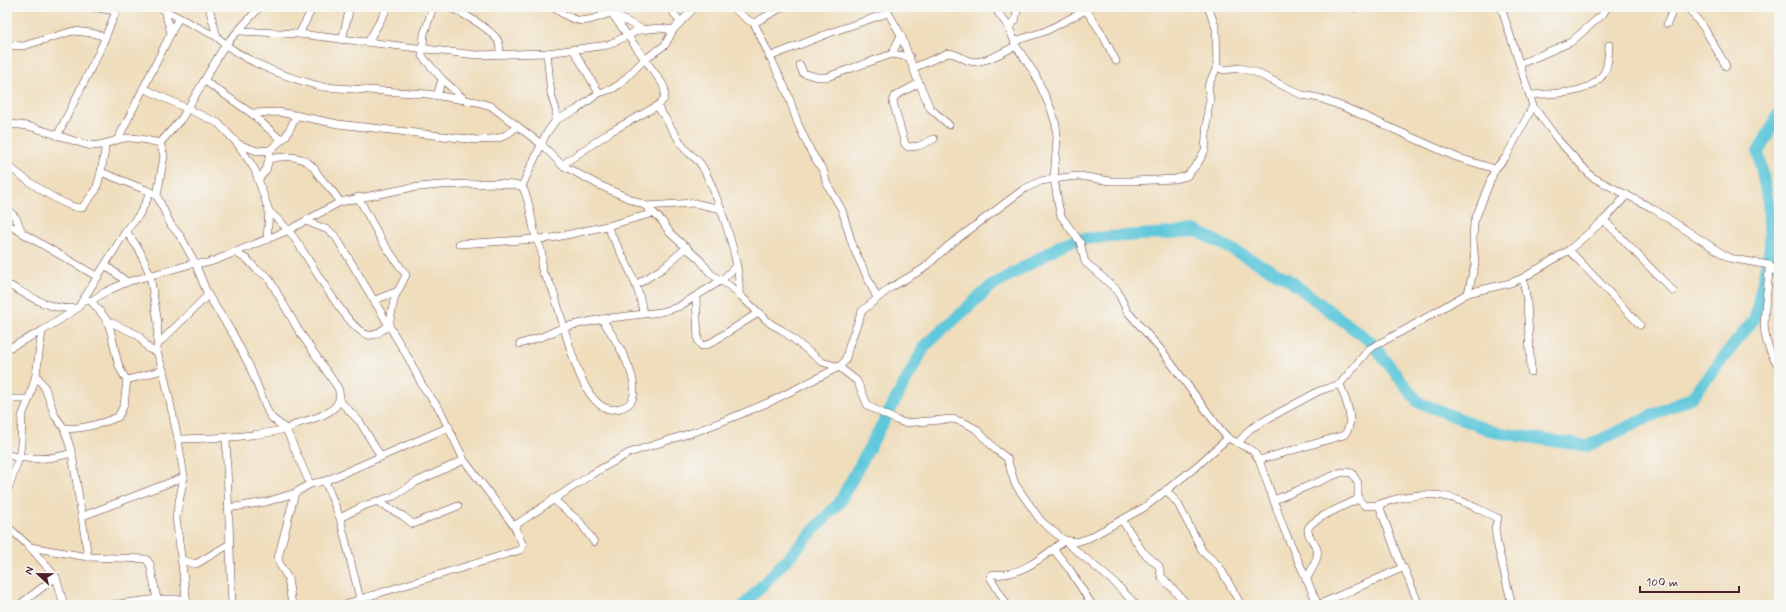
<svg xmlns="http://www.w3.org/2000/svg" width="1786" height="612" font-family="Mynerve,sans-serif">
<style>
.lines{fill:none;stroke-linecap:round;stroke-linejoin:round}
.river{stroke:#60c8db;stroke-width:12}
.minor-casing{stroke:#633c41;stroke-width:8}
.minor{stroke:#fff;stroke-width:7}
</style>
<rect width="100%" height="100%" fill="#f6f6f2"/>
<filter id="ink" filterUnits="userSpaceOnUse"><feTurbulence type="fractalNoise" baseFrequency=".025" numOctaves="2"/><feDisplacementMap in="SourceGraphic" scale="8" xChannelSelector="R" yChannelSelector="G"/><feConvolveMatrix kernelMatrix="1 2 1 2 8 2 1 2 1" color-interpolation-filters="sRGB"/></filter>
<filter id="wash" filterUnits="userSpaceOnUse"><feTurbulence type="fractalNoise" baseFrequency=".012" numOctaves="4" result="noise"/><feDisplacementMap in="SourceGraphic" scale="16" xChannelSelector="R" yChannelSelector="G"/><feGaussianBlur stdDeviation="0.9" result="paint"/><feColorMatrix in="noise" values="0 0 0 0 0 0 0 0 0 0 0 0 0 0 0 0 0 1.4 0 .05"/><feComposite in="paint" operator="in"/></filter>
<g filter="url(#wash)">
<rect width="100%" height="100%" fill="#efddbb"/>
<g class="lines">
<path class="river" d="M744,605L839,503L925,346L990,287L1063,244L1079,239L1197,231L1286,278L1371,342L1418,402L1494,432L1587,446L1692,397L1755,318L1770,247L1768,202L1758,152L1779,113"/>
</g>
</g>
<g filter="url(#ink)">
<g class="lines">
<g class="minor-casing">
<g id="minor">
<path d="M91,7L116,11"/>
<path d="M158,7L217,37C243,62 289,78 323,87L427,94L477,102L491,106L541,144L562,165L599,185L646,206L662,221L670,233L700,260L711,274L731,287L771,324L782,330L822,362L839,367L857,381L868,406L896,420L905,423L953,419L965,423L976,429L996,450L1007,458L1015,484L1041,521L1115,583L1136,605"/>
<path d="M209,7L217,37"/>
<path d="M433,7L424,34L422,56L442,79L465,100"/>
<path d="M448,7C461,12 488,27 497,39C500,43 500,49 500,54"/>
<path d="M553,7C577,25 583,23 610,13L644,30"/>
<path d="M607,7L662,83L665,90L664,99L657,106C667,120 675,135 685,149C690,155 698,159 702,166C717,193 742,264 739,294"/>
<path d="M670,7L680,22"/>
<path d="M732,7L748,20L754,23L787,92L798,124L811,152L824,172L826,182L842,210L853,247L877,298"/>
<path d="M885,7L901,35L916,76L930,108L949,125"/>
<path d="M995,7L999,14L1009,27L1016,46L1035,74L1051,109L1056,125L1057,138L1054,179L1059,208L1061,216L1080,242L1085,262L1117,290L1127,311L1162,351L1220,429L1228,438L1253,451L1259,460L1284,529L1318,605"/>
<path d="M1084,7L1101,32L1116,61"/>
<path d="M1208,7L1216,28L1217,67L1224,70L1240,68L1255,72L1302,95L1319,98L1344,107L1456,157L1495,169"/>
<path d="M1501,7L1533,106L1558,140L1592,177L1652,208L1729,258L1769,265L1779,275"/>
<path d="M1687,7L1704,28L1726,66"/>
<path d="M1354,8L1355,7"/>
<path d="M165,12L171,33"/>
<path d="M754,23L783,7"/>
<path d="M1667,24L1674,7"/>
<path d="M1009,27L1015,21L1018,7"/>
<path d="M239,31L299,34L476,55L547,53L608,45L639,30L660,28L673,30"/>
<path d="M299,34L313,7"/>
<path d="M342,40L350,7"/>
<path d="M1015,41L1046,31L1086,10"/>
<path d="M368,42L388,7"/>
<path d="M7,45L23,46L73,31L92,33L106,37"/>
<path d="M573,49L599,93"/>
<path d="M547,53L551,94L556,110V120L576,110L599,93L612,89L620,84L645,59L665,45L673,30L695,7"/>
<path d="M892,54L910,57"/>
<path d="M769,57L832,32L888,13"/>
<path d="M1520,64L1571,42L1603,14L1607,7"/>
<path d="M800,65L803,73L817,77H827L892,54L901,35"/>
<path d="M913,68L948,53C956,53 961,58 969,61C983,65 1002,52 1016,46"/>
<path d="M205,81L251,113L279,112L338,124L477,140C496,139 503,140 517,126"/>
<path d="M919,83L895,96L893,102L905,144L908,147L919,146L934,139"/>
<path d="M143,88L218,123L238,144L255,170L269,211L267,240"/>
<path d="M1530,95C1555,93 1590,96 1604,73C1609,65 1608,53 1609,45"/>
<path d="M437,96L442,79"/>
<path d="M251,113L281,140"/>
<path d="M7,125C28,121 66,140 88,145C102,148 113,139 127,138C138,137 150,141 160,143"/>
<path d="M57,136L99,52L118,7"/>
<path d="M118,139L178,19"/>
<path d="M160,143L182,118L225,45L260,7"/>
<path d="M238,144L257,151L270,150"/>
<path d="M104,145L105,150L101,172L151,192"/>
<path d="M269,159L270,150L286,136L297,115"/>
<path d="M7,165C22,177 63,208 82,208L96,190L101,172"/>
<path d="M562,165L610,132L657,106"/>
<path d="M258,180L266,170L269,159C283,156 302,154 313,167C316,170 317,174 320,177C327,187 333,189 340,202"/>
<path d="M522,186C531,202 531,221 536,238C538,244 542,249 542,255C543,260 540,266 542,270C543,276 549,280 551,286C563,312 576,402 609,409C615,410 624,408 629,404C647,386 612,334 602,319"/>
<path d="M522,186L546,134L556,120"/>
<path d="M157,196L171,225L181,237L195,263L208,295L233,334L249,365L268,412L272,418L286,429L310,484"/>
<path d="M358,197L382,241L406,275L398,291L375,300"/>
<path d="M646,206L694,203L721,209"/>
<path d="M7,209L16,218L22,232"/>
<path d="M269,211C276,218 283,224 289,231C306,251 346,330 368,335C376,337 383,329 389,325L395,296L398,291"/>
<path d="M1604,220L1673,291"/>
<path d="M306,221L328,230L336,237L409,359L422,385L440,410L464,460L514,526L523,545L520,550L360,599L346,605"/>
<path d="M7,224L98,277"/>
<path d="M607,226C621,254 639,282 643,313"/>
<path d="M126,231L140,251L150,275L158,323L157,352L163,370L178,439C213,438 250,438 285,429C290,428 294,425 299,423C316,418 347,411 338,388L299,331L268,277L256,269L248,260L234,252"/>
<path d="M459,244L552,238L607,226L654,213"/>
<path d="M1569,250L1640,325"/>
<path d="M105,265L127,282"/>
<path d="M1769,265C1769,303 1753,332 1779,366"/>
<path d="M1523,278L1527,302L1531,372"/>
<path d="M7,284C28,295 50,311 75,308"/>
<path d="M636,285L663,268L687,247"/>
<path d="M1468,293L1475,264L1473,239L1474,222L1495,169L1506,157L1533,106"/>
<path d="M696,297L698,341L702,346L709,344L758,313"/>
<path d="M83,299L91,301L105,292L127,282L195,263H207L216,260L289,230L340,202L409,188L440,185L496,183L522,186"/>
<path d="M106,320L138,335L149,349L157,352"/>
<path d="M158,344L208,295"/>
<path d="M520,344L544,336L564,327L602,319L661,312L678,307L722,280L736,266"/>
<path d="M7,349L42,331L78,308L126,231L139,215L151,192L157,196L164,156L160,143"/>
<path d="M36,375L45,388L55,416L64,428L72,453L88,557"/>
<path d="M127,380L163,370"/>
<path d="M7,399H29"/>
<path d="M340,401L360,422L381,457"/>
<path d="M64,428C80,430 103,423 118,417L124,405L127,380C113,363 116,340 107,321C103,314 96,307 91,301"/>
<path d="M226,438L232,605"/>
<path d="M178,439L184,477L176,517L187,605"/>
<path d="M1238,443L1250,429L1269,418L1319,391L1340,384L1369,349L1410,327L1468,293L1510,283L1523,278L1569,250L1604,220L1627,195"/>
<path d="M7,455C30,460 49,460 72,453"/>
<path d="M1259,460L1344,435C1357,421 1345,400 1340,384"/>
<path d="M325,481L340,518L360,599"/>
<path d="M1166,490L1178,504L1203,552L1219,566L1241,605"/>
<path d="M7,492L19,458L21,444L22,416L29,399L36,375L42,331"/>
<path d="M553,499L580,522L594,542"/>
<path d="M1274,500L1342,472L1352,473L1358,483V499L1365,506L1377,505L1380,508L1402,568"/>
<path d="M376,501L403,516L413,524L458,506"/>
<path d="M1377,505C1404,495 1434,490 1461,501C1474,506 1485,513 1498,518L1495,528L1497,543L1512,605"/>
<path d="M228,508L266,502L295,493"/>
<path d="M83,516L184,477"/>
<path d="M340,518L363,506L394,496L416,482L464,460"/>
<path d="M1122,520L1143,552L1159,566L1161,576L1188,605"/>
<path d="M7,526L30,547L56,577L64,605"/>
<path d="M514,526L592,474L629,453L700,430L736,416L772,401L839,367L845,361L850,343L862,311L890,288L923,269L948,246L1024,189L1041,181L1068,177L1080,176L1110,181H1133L1175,179L1187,176L1198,163L1205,150L1208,109L1210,100L1208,86L1217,67"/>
<path d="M30,547L88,557L146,559L150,564L157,599"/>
<path d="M1054,550L1070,570L1092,605"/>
<path d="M181,560L196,564L228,545"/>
<path d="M1306,580C1310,572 1320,558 1317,549C1314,542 1307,536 1308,529C1310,519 1349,504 1358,499"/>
<path d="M19,605L56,577"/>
<path d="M111,605L157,599H186"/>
<path d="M292,605L288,578L280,565L278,558L295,493L310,484L325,481L449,427"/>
<path d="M1007,605L990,577L993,574C1020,578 1045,555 1065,540L1076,542L1089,538L1145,507L1197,466L1228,438"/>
<path d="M1318,605L1402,568H1404L1419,605"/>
</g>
</g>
<use href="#minor" class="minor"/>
</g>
</g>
<rect width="1786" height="612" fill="none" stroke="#f6f6f2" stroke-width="24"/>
<g transform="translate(38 574) rotate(292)" stroke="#f6f6f2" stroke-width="3" paint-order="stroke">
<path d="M0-3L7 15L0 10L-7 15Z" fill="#4a1f2b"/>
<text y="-6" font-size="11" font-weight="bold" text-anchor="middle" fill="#4a1f2b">N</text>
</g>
<path d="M1640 586v6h99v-6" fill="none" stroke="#4a1f2b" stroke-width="2"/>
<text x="1646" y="586" font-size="12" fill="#4a1f2b" stroke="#f6f6f2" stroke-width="3" paint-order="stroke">100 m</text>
</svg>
